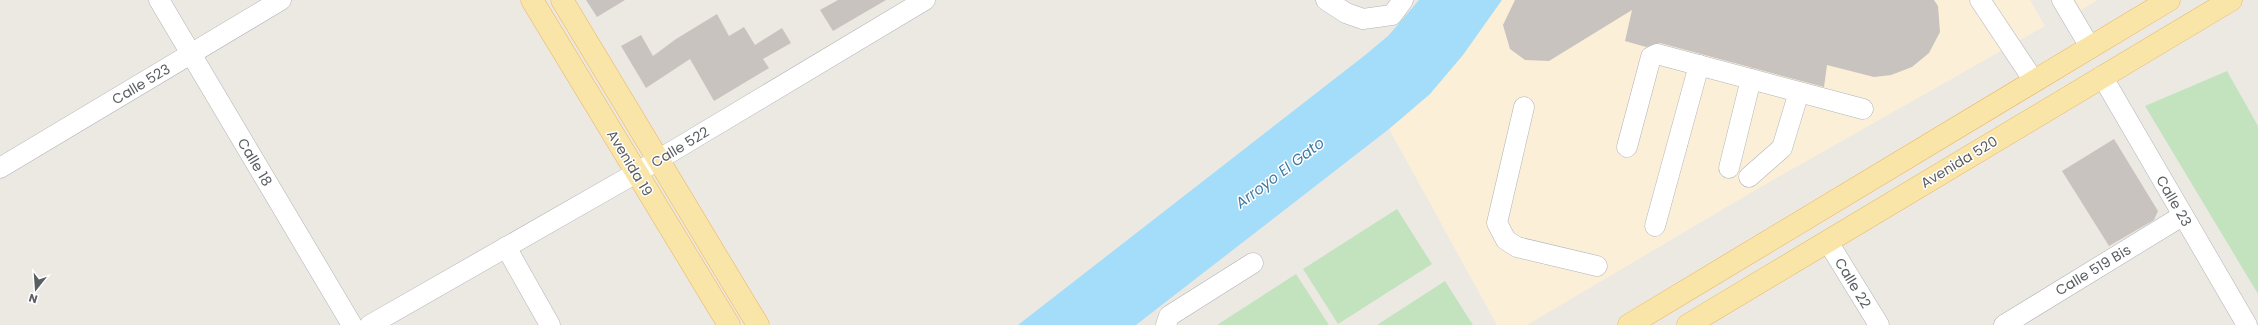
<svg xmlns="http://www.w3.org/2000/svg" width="2258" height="325" font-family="Poppins,sans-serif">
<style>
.commercial{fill:#fbefd8}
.green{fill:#c3e3bf}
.water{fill:#a4ddfa}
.building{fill:#c8c3bf}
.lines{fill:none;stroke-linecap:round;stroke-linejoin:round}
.minor-casing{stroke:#afb3b7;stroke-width:21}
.major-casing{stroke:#e9b45e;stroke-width:23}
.minor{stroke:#fff;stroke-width:20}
.major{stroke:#fae5a9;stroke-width:22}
.labels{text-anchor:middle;stroke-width:3;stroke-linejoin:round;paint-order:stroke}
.street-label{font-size:14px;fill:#5a5e62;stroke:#fff}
.water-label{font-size:15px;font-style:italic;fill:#417aa2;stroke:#fff}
</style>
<rect width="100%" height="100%" fill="#ece9e2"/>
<g class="commercial">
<path d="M1497,0H2030L2045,26L1759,188L1527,325H1497L1389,129L1430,94Z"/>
<path d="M2075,0H2098L2081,10Z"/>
</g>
<g class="green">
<path d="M2227,71L2258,126V294L2145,106Z"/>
<path d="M1397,209L1432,264L1338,324L1303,269Z"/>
<path d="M1296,274L1329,325H1217Z"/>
<path d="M1445,281L1473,325H1377Z"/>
</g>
<path class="water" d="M1419,0H1502L1463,55L1430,94L1389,129L1136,325H1018L1364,56L1388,36Z"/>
<g class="building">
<path d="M586,0H625L597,17Z"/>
<path d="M838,0H886L833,31L820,10Z"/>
<path d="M1515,0H1934L1938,6L1940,32L1929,53L1912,67L1891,75L1874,77L1827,65L1824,87L1660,43L1646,47L1625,41L1632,10L1549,61L1525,60L1510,49L1503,25Z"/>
<path d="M717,14L729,36L744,27L755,45L782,28L791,43L763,59L769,68L714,101L690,59L646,88L621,46L641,35L653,56L676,39Z"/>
<path d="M2114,139L2158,211L2154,220L2109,246L2062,171Z"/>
</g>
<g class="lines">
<g class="minor-casing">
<g id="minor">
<path d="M159,0L352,325"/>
<path d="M1326,0L1346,13L1363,19L1392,15L1403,0"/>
<path d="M1980,0L2034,81"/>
<path d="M2062,0L2090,47"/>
<path d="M2102,76L2247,325"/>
<path d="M1524,107L1497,223L1506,240L1517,247L1597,266"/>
<path d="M1627,147L1651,57L1657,54L1863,109"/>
<path d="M0,168L281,0"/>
<path d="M1729,168L1751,79"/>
<path d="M1749,177L1782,148L1799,92"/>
<path d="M1655,226L1699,65"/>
<path d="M1828,242L1879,325"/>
<path d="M506,247L550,325"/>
<path d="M370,325L636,173L925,0"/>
<path d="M1166,325L1169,316L1253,263"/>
<path d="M2004,325L2182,216"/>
</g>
</g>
<g class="major-casing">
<g id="major">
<path d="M532,0L729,325"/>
<path d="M562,0L758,325"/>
<path d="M1629,325L2169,0"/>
<path d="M1688,325L2231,0"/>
</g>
</g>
<use href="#minor" class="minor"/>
<use href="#major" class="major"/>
</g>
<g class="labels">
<g class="street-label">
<text transform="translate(141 84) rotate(-31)" y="5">Calle 523</text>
<text transform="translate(680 147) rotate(-31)" y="5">Calle 522</text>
<text transform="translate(255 162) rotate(59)" y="5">Calle 18</text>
<text transform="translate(1959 162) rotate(-31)" y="5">Avenida 520</text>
<text transform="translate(630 163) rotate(59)" y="5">Avenida 19</text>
<text transform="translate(2174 201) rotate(60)" y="5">Calle 23</text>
<text transform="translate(2093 270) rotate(-31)" y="5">Calle 519 Bis</text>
<text transform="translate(1853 283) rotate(59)" y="5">Calle 22</text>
</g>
<g class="water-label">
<text transform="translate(1280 173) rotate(-37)" y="5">Arroyo El Gato</text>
</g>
</g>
<g transform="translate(36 289) rotate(197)" stroke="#ffffff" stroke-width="3" paint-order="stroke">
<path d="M0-3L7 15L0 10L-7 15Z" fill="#5a5e62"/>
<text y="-6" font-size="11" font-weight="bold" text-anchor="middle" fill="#5a5e62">N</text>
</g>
</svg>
